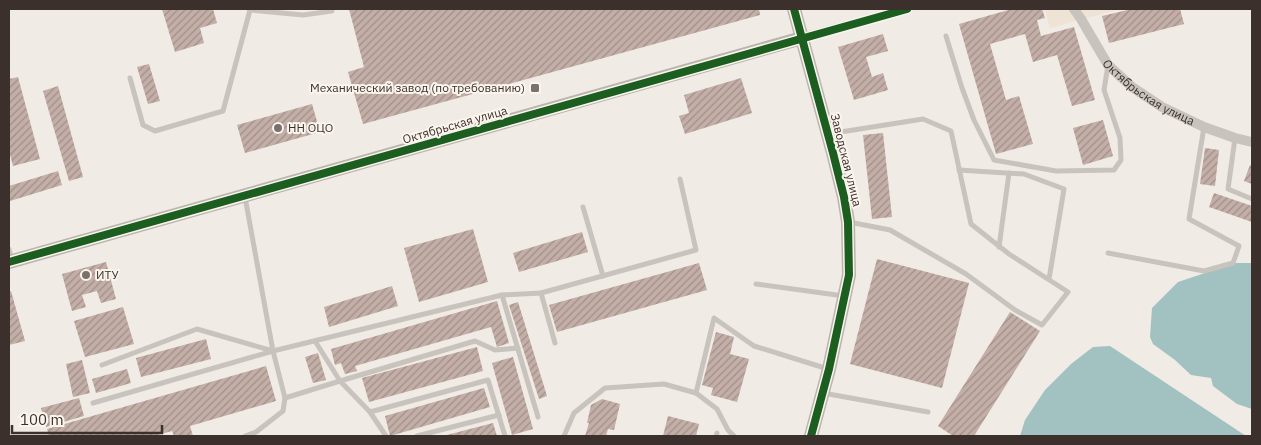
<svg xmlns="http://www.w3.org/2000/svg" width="1261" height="445" font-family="'IBM Plex Sans',sans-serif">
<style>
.plaza{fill:#eee3d5}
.water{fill:#a1c2c1}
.building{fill:url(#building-hatch)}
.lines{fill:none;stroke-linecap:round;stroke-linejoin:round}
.lane{stroke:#c9c3be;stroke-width:5}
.street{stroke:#c9c3be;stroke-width:10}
.secondary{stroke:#bab3ae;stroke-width:14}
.cycleway-casing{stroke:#fbf5ee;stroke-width:11}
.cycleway{stroke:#1b5e20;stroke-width:8}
.poi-dot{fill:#7a716c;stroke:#fbf5ee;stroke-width:2}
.labels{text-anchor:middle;stroke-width:4;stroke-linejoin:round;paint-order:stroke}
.poi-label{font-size:12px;fill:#3b302b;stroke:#fbf5ee;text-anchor:start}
.street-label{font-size:12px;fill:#3b302b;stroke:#fbf5ee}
</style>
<defs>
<pattern id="building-hatch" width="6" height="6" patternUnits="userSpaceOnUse" patternTransform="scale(1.25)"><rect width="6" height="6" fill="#c3afa7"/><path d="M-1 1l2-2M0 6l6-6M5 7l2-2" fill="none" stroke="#a08f88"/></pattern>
</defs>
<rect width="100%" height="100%" fill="#f0ebe5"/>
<path class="plaza" d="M1045,9H1120L1050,28Z"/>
<g class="water">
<path d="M1235,263H1252V409L1237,404L1213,386L1211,378L1191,375L1175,360L1153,344L1150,337L1152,308L1178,282Z"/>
<path d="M1110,346L1246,436H1020L1025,420L1045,390L1071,364L1093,347Z"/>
</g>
<g class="building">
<path d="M162,9H213L217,23L200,28L204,43L175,52Z"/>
<path d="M349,9H759L760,15L363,124L348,72L364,67Z"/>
<path d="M1012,9H1042L1045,18L1037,20L1041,36L1074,27L1095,100L1072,106L1057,55L1033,62L1025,34L990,44L1006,100L1019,96L1033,144L996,154L959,24Z"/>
<path d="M1132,9H1180L1184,24L1109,43L1102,16Z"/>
<path d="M883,34L888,51L866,57L872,77L883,73L888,90L854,100L838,47Z"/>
<path d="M149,64L160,101L148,104L137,67Z"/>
<path d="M18,77L40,159L13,166L9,151V79Z"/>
<path d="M741,78L752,113L685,134L679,116L689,113L684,95Z"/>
<path d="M58,86L83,177L69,181L43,91Z"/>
<path d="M312,104L320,132L245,153L237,125Z"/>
<path d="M1103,120L1113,156L1083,165L1073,128Z"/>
<path d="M883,133L892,217L872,219L863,135Z"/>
<path d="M1205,148L1219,150L1215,186L1200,184Z"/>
<path d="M1250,165L1252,166V184L1244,181Z"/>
<path d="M58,171L62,185L10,201L9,186Z"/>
<path d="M1214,193L1252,206V222L1209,207Z"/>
<path d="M473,229L488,282L419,302L404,248Z"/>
<path d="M582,232L588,252L519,272L513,253Z"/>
<path d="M877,259L969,283L942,388L850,364Z"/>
<path d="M106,262L116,299L101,303L97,291L82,295L86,307L72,311L62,274Z"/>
<path d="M699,263L707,290L557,332L549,305Z"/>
<path d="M392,286L398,306L329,327L324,307Z"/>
<path d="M11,291L25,341L9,345V292Z"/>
<path d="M497,301L509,343L497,347L491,327L355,366L357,371L345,374L341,363L335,365L331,349Z"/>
<path d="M518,302L547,396L539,399L509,305Z"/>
<path d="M123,307L134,344L85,357L74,321Z"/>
<path d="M1010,312L1040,331L974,436H953L938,426Z"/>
<path d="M716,332L734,337L730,354L749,359L737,402L711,395L713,388L702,385Z"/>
<path d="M206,339L211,359L141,377L136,358Z"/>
<path d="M477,347L483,371L369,402L362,378Z"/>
<path d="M318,353L326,380L313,383L305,357Z"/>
<path d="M513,357L533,429L512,435L492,363Z"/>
<path d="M82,360L90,393L73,397L66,364Z"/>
<path d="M266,366L276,401L190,426L193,436H174L172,431L153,436H49L47,429Z"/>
<path d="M127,369L131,383L96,393L92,379Z"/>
<path d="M484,388L490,407L390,436L385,416Z"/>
<path d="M79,398L84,416L46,427L41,408Z"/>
<path d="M602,399L620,404L614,430L608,429L606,436H585L589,423H587L591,405Z"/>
<path d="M668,416L699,424L696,436H663Z"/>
<path d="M493,423L497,436H443Z"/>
</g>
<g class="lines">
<g class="lane">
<path d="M249,9L250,10L303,15L332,11"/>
<path d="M946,36L962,88L974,120L994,160L1056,171L1114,170L1121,160L1120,138L1104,90L1108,65"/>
<path d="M130,78L143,125L155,131L223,111L250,10"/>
<path d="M828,134L923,119L951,131L971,224L1009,254L1068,292L1042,325L1015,310L966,274L890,230L849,222"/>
<path d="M1235,138L1228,189L1252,199"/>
<path d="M959,170L1024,174L1064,189L1049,279"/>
<path d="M583,207L603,276"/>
<path d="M999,247L1009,173"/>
<path d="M9,249L12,261"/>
<path d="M1108,253L1204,271L1233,263L1239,246L1189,219L1204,127"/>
<path d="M756,284L844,296"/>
<path d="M541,293L696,250L680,179"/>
<path d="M502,295L538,417"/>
<path d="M315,341L340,381L475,341L495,350L518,348"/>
<path d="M273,351L502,295L541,293L555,343"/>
<path d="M823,393L928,412"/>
<path d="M285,398L340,381L370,412L488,380L505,436"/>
<path d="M93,403L273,351L197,329L102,365"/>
<path d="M370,412L386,436"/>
<path d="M245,436L256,432L283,411L285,398L273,351L245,197"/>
<path d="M417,436L499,415"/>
<path d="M564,436L574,413L605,388L664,384L696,393"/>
<path d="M716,436L717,433"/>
<path d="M734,436L728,430L717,409L696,393L714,318L754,346L828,369"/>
</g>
<g class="street">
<path id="s1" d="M1074,9L1081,19L1108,65L1132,87L1162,107L1204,127L1235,138L1252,142"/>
<path d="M802,38L907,9"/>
</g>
<g class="secondary">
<path d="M794,9L833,153L844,197L848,222L849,275L829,369L811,436"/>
<path d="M9,262L802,38"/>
</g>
<g class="cycleway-casing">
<g id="cycleway">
<path d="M794,9L833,153L844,197L848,222L849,275L829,369L811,436"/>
<path d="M9,262L907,9"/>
</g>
</g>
<use href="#cycleway" class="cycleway"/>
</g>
<g class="poi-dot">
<rect x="530" y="83" width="10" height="10" rx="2.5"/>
<circle cx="278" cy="128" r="5"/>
<circle cx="86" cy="275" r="5"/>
</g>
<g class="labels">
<g class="poi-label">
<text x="525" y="92" text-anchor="end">Механический завод (по требованию)</text>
<text x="288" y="132">НН ОЦО</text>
<text x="96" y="279">ИТУ</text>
</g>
<g class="street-label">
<text dy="4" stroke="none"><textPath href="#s1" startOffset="115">Октябрьская улица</textPath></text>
<text transform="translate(455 125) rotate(-16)" y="4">Октябрьская улица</text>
<text transform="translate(846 160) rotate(76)" y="4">Заводская улица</text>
</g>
</g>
<rect width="1261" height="445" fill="none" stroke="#3b302b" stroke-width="20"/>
<path d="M12 425v8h150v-8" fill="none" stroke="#3b302b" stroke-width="2.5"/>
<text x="20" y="425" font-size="15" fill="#3b302b" stroke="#fbf5ee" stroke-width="4" paint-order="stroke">100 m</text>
</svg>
